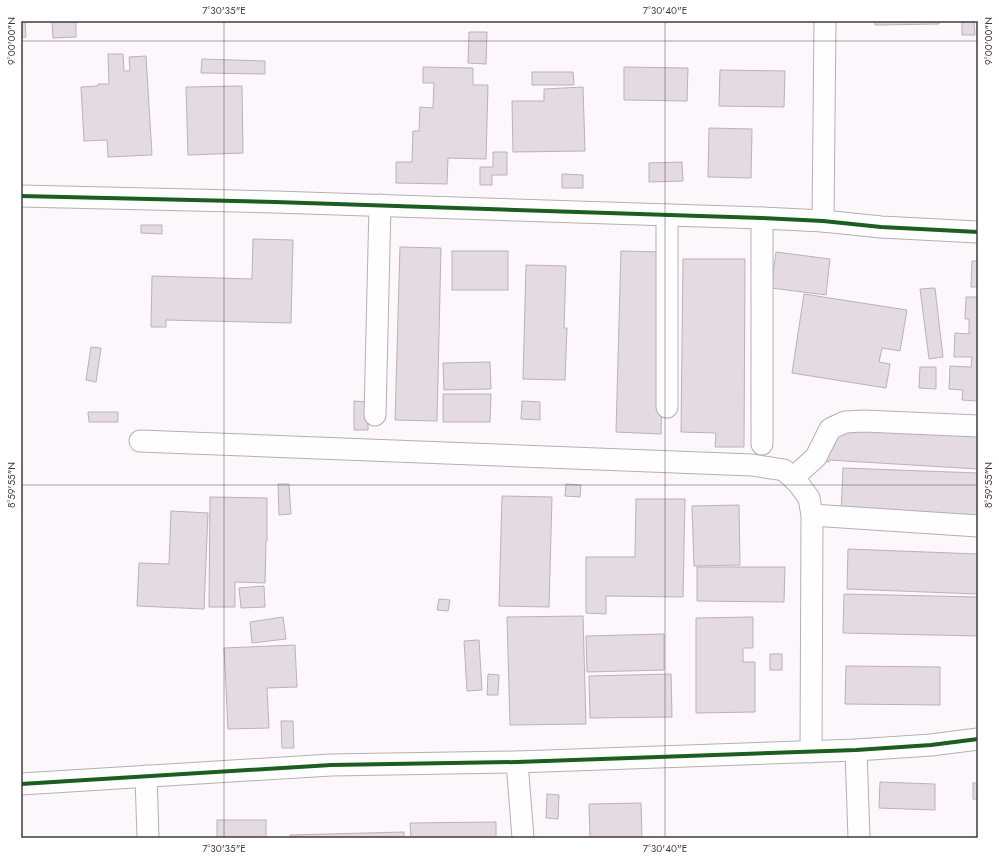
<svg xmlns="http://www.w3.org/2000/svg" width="999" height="859" font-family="Jost,sans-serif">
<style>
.building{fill:#e3dbe1;stroke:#bab2b7}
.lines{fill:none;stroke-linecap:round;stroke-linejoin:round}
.minor-casing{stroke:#b6aeb4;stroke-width:23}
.minor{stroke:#fffefe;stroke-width:21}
.cycleway-casing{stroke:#fff;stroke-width:6}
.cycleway{stroke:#1b5e20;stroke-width:4}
.ticks{fill:none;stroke:#453841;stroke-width:1;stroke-opacity:0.45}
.neatline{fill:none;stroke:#453841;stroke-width:1.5}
.ticks-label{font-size:10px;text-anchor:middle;fill:#453841}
</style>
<rect width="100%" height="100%" fill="#fcf7fa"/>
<g class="building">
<path d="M21,21H25L26,37H21Z"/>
<path d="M52,21H76V37L53,38Z"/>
<path d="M875,21H939V24L875,25Z"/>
<path d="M962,21H974L975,35H962Z"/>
<path d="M469,32H487L486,64L468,63Z"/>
<path d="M108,54H123L124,71H130L129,57L146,56L152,155L108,157L107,140L84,141L81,87L98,86V84H109Z"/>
<path d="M202,59L265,61V74L201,73Z"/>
<path d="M423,67L473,68V85H488L486,159L448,158L447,184L396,183V162H412L413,131H419L420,107L433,108L434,83H423Z"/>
<path d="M624,67L688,68L687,101L624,100Z"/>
<path d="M720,70L785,71L784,107L719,106Z"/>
<path d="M532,72H573L574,85H532Z"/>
<path d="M242,86L243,153L188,155L186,87Z"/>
<path d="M583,87L585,151L513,152L512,101H544V89Z"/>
<path d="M709,128L752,129L751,178L708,177Z"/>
<path d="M493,152H507V175H492V185H480V167H493Z"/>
<path d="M682,162L683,181L649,182V163Z"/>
<path d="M562,174L583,175V188H562Z"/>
<path d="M141,225H162V234L141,233Z"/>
<path d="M253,239L293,240L291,323L166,320V327H151L152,276L252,279Z"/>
<path d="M400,247L441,248L437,421L395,420Z"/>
<rect x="452" y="251" width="56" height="39"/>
<path d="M621,251L665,252L661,434L616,432Z"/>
<path d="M776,252L830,259L826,295L771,288Z"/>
<path d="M683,259H745L744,447H715L716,433L681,432Z"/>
<path d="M972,261H978V287H971Z"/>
<path d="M526,265L566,266L564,328H567L565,380L523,379Z"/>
<path d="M935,288L943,357L929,359L920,289Z"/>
<path d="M804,294L907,310L900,351L882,348L879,362L890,364L886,388L792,373Z"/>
<path d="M966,297H978V401L962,400L963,390L949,389L950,366L971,367L972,357H954L955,333L969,334V319H965Z"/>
<path d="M91,347L101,348L96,382L86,380Z"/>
<path d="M490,362L491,389L444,390L443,363Z"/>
<path d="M920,367H936V389L919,388Z"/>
<path d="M443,394H491L490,422H443Z"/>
<path d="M354,401L368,402V430H354Z"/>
<path d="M522,401L540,402V420L521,419Z"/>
<path d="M88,412H118V422H89Z"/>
<path d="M825,421L978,429V469L829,460V462L823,461Z"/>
<path d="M843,468L978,473V519L841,515Z"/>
<path d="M278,484H289L291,514L279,515Z"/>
<path d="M566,484L581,485L580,497L565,496Z"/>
<path d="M502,496L552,497L549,607L499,606Z"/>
<path d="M210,497L267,498V541H266L265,583L235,582V607H209Z"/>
<path d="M636,499H685L683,597L606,596V614L586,613V557H635Z"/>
<path d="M739,505L740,565L694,566L692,506Z"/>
<path d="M171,511L208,513L204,609L137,606L139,563L169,564Z"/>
<path d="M848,549L978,554V594L847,589Z"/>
<path d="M697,567H785L784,602L697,601Z"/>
<path d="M264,586L265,607L241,608L239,588Z"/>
<path d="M844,594L978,597V636L843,633Z"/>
<path d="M439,599L450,600L448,611L437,610Z"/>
<path d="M583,616L586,724L510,725L507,617Z"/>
<path d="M283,617L286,639L252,643L250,622Z"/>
<path d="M753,617V648H743V662H755V712L696,713V618Z"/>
<path d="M664,634V670L587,672L586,636Z"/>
<path d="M479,640L482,690L467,691L464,641Z"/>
<path d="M295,645L297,687L267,688L269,728L228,729L224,648Z"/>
<rect x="770" y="654" width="12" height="16"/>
<path d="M846,666L940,667V705L845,704Z"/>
<path d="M488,674L499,675L498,695H487Z"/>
<path d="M671,674L672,717L590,718L589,676Z"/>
<path d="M281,721H293L294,748H282Z"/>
<path d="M880,782L935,784V810L879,808Z"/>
<rect x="973" y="783" width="5" height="16"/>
<path d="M547,794L559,795L558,819L546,818Z"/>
<path d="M641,803L642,838H590L589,804Z"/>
<rect x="217" y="820" width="49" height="18"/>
<path d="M496,822V838H411L410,823Z"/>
<path d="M404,832V838H290V835Z"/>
</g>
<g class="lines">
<g class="minor-casing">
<g id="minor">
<path d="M21,196L275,202L762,218L823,221L881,227L978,232"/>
<path d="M762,218V444"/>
<path d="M823,221L825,21"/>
<path d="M667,407V215"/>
<path d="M375,415L380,205"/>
<path d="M140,441L752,465L784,470L798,483L809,498L812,515L811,752"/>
<path d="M793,478L816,457L830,429L845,422L864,421L978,426"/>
<path d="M812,515L978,526"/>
<path d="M856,750L859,838"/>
<path d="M517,762L523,838"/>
<path d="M146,776L148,838"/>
<path d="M21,784L331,765L517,762L856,750L931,745L978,739"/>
</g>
</g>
<use href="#minor" class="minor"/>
<g class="cycleway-casing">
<g id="cycleway">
<path d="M21,196L275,202L762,218L823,221L881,227L978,232"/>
<path d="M21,784L331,765L517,762L856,750L931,745L978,739"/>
</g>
</g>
<use href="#cycleway" class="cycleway"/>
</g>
<path class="ticks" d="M224,21V838M665,21V838M21,41H978M21,485H978"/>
<rect width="999" height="859" fill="none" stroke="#ffffff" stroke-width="44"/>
<rect x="22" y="22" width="955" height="815" class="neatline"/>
<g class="ticks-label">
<text x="224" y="14">7°30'35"E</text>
<text x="665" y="14">7°30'40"E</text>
<text transform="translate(11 41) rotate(-90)" y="4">9°00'00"N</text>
<text transform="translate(988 41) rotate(-90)" y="4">9°00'00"N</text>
<text transform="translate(11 485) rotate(-90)" y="4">8°59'55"N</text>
<text transform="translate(988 485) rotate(-90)" y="4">8°59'55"N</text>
<text x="224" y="852">7°30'35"E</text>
<text x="665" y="852">7°30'40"E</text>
</g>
</svg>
